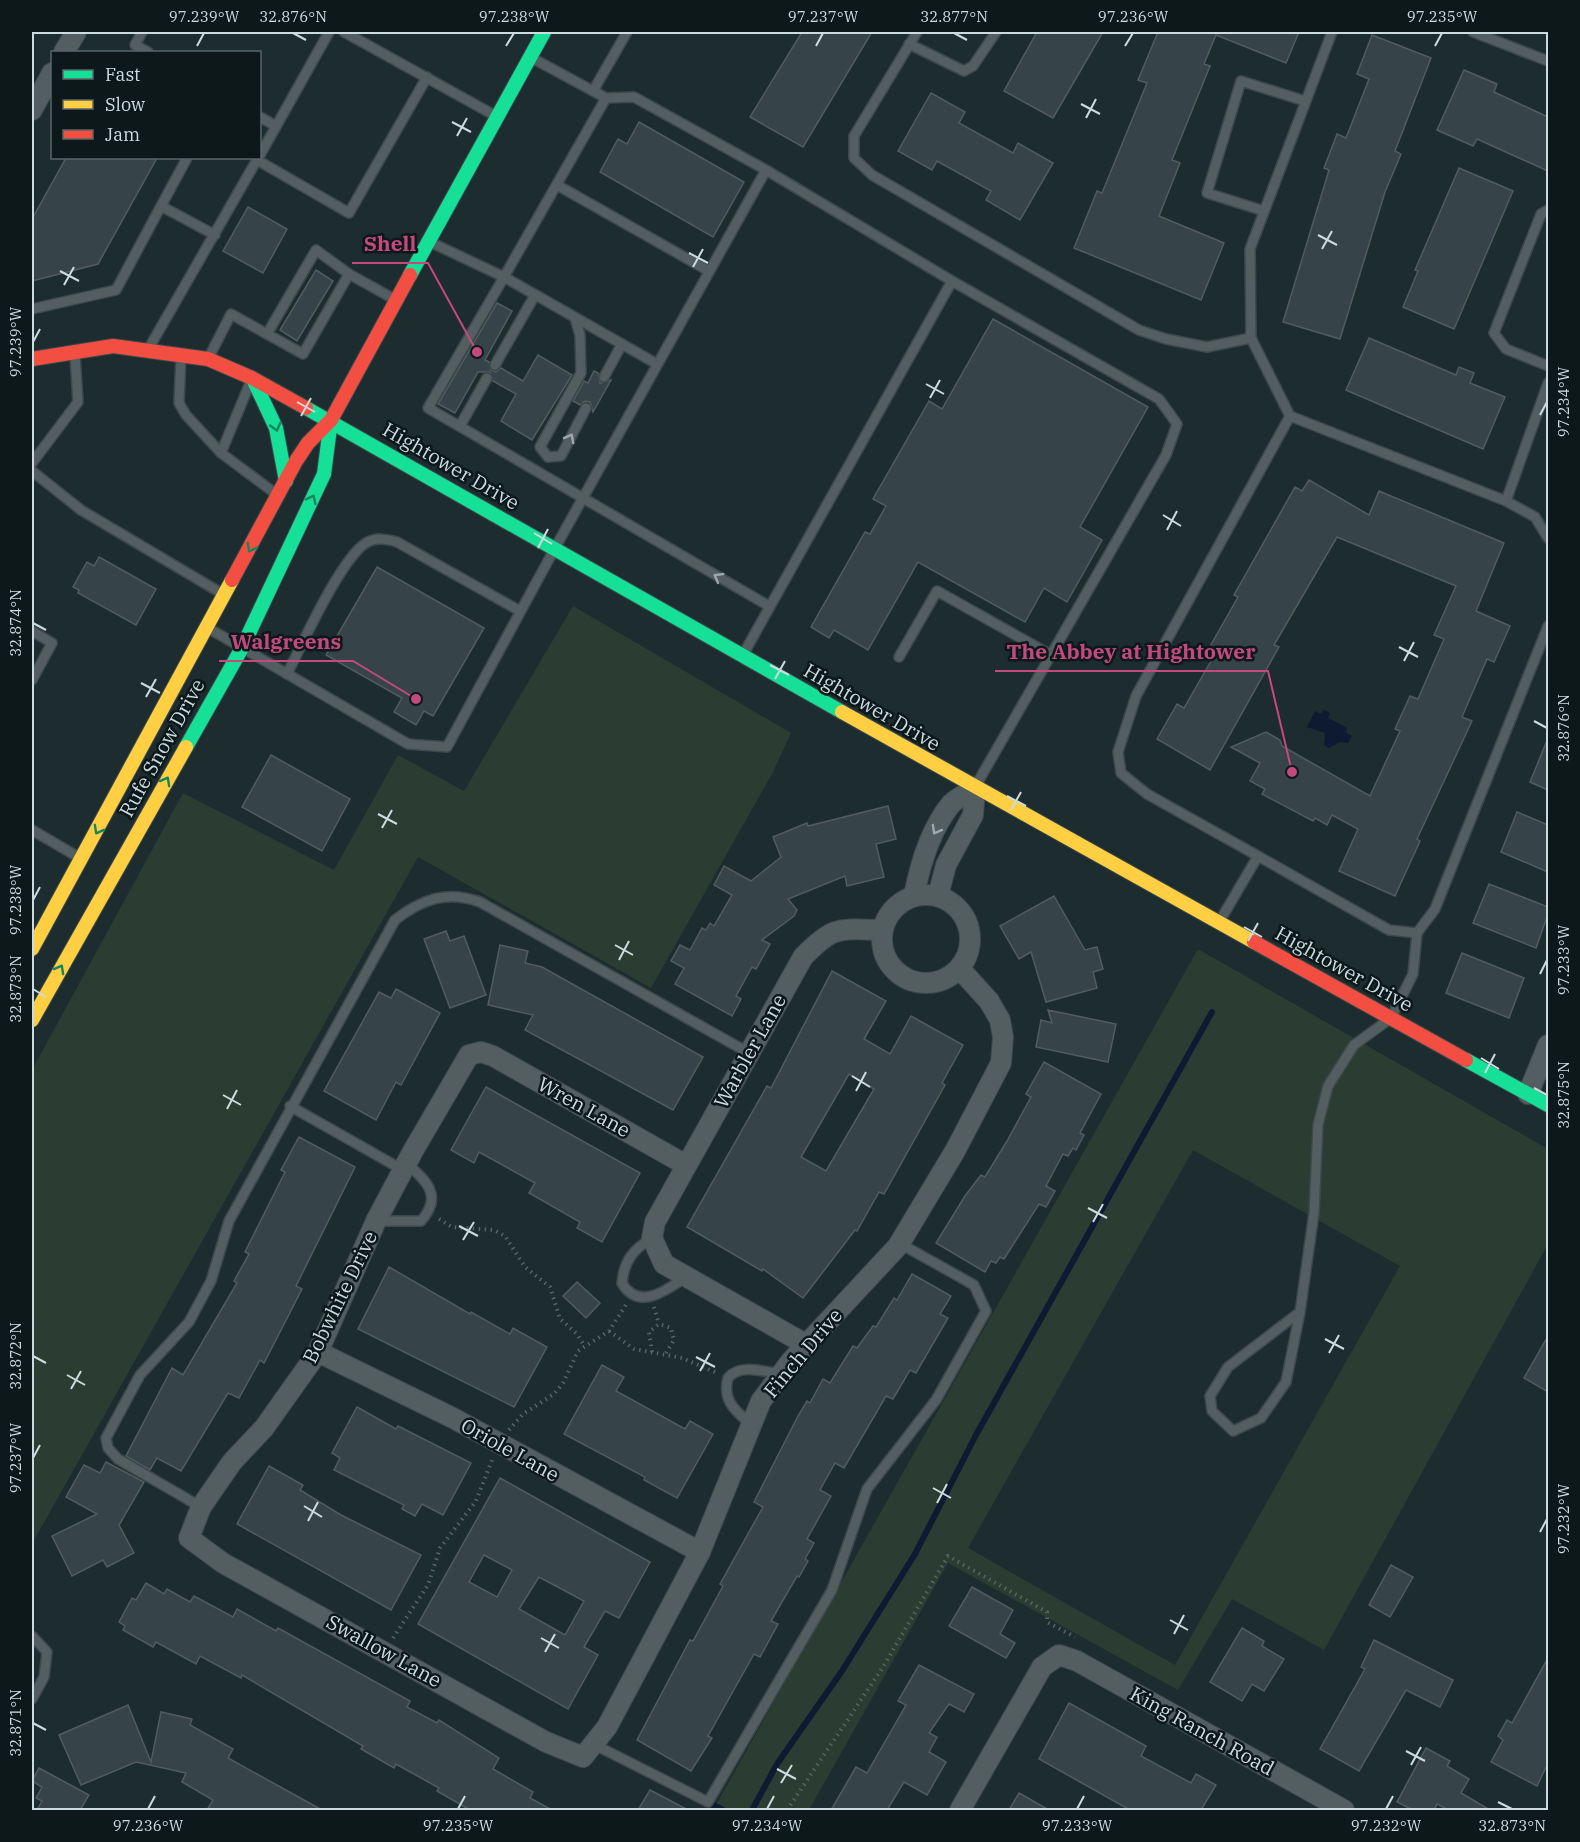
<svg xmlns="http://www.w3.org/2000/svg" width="1580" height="1842" font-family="'IBM Plex Serif',serif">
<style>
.green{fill:#2b3c32;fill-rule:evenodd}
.water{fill:#0d1a31}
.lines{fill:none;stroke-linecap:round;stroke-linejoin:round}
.stream{stroke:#0d1a31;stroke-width:6}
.building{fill:#364348;stroke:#515c60;stroke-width:1.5;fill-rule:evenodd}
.lane-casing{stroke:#3c484a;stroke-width:12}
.street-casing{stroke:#3c484a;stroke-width:22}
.fast-casing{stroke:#3c484a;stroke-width:16}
.slow-casing{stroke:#3c484a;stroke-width:16}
.jam-casing{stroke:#3c484a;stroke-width:16}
.path{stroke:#596365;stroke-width:4;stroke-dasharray:1.5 4.5;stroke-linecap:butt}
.lane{stroke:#535e60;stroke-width:9}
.street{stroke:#535e60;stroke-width:20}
.fast{stroke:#16e098;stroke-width:14}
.slow{stroke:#ffcf43;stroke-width:14}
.jam{stroke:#f24e42;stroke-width:14}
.oneway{stroke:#12865f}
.oneway2{stroke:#9ca9ac}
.ticks{fill:none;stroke:#ccdbde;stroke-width:2}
.labels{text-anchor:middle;stroke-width:5;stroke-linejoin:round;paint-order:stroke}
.street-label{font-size:20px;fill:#ccdbde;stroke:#0c181a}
.leader{fill:none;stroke:#c4497c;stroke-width:2}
.callout-dot{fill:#c4497c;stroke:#0c181a;stroke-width:2}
.callout-label{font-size:21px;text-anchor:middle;font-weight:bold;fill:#c4497c;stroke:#0c181a;stroke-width:5;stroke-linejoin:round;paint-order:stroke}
.neatline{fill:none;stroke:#ccdbde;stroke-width:2}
.ticks-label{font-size:15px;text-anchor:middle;fill:#ccdbde}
</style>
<rect width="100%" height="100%" fill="#1d2c2f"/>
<g class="green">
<path d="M573,606L791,733L773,772L651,988L418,857L32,1544V1070L183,793L334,870L398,755L464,791Z"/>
<path d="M1198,949L1548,1149V1244L1324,1650L1232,1599L1178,1690L948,1563L809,1810H713ZM1193,1150L1400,1266L1175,1665L968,1548Z"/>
</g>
<path class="water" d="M1324,710L1330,713L1328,718L1347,728L1346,733L1352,736L1348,743L1339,742L1329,748L1324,745L1325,733L1307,727L1315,711L1321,714Z"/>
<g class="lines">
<g class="stream">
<path d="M708,1802L723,1810"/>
<path d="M752,1810L777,1764L842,1671L915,1554L976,1435L1212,1012"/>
</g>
</g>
<g class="building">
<path d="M802,32H872L803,147L750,117Z"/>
<path d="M1037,32H1103L1053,118L1004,91Z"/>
<path d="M1158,32H1299L1286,63L1216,35L1204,64L1210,66L1172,160L1180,163L1159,216L1224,243L1201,300L1074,248L1097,191L1102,193L1147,83L1138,80Z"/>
<path d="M1372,35L1431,58L1395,151L1401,154L1385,192L1340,339L1283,322L1329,170L1324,168L1337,134L1346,138L1369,79L1357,74Z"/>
<path d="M1464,70L1497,84L1494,92L1548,117V171L1477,139L1473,146L1437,130Z"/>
<path d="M931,93L965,112L959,123L1013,153L1018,143L1053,163L1020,220L986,200L991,191L937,161L932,170L898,151Z"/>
<path d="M639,122L744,182L713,237L600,172L618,139L627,144Z"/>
<path d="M66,158H157L98,264L32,281V219Z"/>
<path d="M1459,168L1513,191L1454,329L1403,307L1418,271L1415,270Z"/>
<path d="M248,207L287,229L263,273L223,251Z"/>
<path d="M316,270L333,281L297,341L280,330Z"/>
<path d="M497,303L512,311L485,360L489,362L491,370L496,372L501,368L523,381L538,355L572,375L532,440L501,421L516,394L493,381L490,372H478L455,413L438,404Z"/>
<path d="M993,319L1148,407L1080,527L1102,540L1067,602L1044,588L1025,622L918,562L868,650L834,630L829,638L811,627L865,532L870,534L886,506L873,499L929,401L942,409Z"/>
<path d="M1369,338L1456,375L1459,367L1474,373L1470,383L1505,397L1483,449L1346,390Z"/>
<path d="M594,371L598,373L600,383L611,380L593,412L590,402L585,401L580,405L573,401L584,381L588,383Z"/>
<path d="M1309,480L1369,515L1379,491L1504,543L1476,611L1510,626L1494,662L1487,659L1462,717L1472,721L1417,839L1420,841L1395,896L1339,871L1358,829L1332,815L1327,825L1315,818L1313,821L1262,794L1265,789L1250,781L1260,763L1231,747L1266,732L1280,740L1282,746L1370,796L1400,731L1395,729L1410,696L1418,699L1444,639L1434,635L1456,586L1337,537L1274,645L1279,647L1210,770L1157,739L1177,704L1184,708L1215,654L1208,650L1238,597L1234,595L1295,487L1302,491Z"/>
<path d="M99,557L156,589L136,625L78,593L79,590L73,587L87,562L94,566Z"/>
<path d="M377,567L484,628L433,716L424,711L416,725L394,712L402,698L326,655Z"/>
<path d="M1548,738V790L1530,782Z"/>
<path d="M271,755L350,799L322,851L242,807Z"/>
<path d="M888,806L896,839L876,844L884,877L847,886L845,876L788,899L797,910L794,916L762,940L770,944L756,969L752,967L736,996L741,999L732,1016L675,984L684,968L671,961L680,945L690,950L702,928L706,930L710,923L714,926L732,895L714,885L724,866L751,881L781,857L773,837L807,823L808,826Z"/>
<path d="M1517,812L1548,825V872L1501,852Z"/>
<path d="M1489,884L1548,907V914L1536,948L1473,923Z"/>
<path d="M1054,896L1085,950L1097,947L1103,969L1093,972L1097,988L1046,1002L1031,952L1019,959L1000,926Z"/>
<path d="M446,931L450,941L464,936L486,995L450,1008L424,939Z"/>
<path d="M500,945L528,951L525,963L542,967L703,1057L673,1110L525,1030L533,1015L488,1005Z"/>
<path d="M1462,953L1524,978L1509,1018L1446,993Z"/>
<path d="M832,971L886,1001L864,1039L890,1054L911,1016L963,1045L942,1083L945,1085L884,1194L879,1192L857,1231L855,1230L803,1298L763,1269L762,1271L687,1227L767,1086L771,1088ZM849,1074L874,1089L826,1171L801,1157Z"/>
<path d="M396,989L440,1013L401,1085L396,1082L376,1120L324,1091L379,992L391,998Z"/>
<path d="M1048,1010L1116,1024L1108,1062L1036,1047L1041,1020L1052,1023Z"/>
<path d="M1044,1062L1101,1094L1080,1133L1084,1135L1076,1150L1073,1148L1068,1156L1063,1154L1046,1186L1055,1191L1046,1207L1039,1204L1004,1259L1000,1257L996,1263L991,1261L985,1272L936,1243L965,1196L981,1175L985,1177L1007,1141L1031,1097L1026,1094Z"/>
<path d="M486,1087L640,1173L602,1242L577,1228L580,1222L529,1193L535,1183L479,1152L474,1163L451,1150Z"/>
<path d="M299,1137L355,1167L296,1286L302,1289L264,1363L260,1360L239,1398L228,1393L181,1471L157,1458L150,1470L126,1456L172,1368L183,1375L237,1283L234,1281L249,1254L245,1252L285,1172L281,1170Z"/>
<path d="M389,1267L470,1314L471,1312L510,1334L513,1328L547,1347L514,1407L358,1329Z"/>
<path d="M912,1274L951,1296L940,1314L948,1318L916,1373L910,1370L893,1399L886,1396L844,1468L835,1463L820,1490L831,1496L807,1539L814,1543L805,1559L808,1561L799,1577L797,1576L771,1621L778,1624L760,1657L754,1654L708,1736L712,1738L691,1771L637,1740L690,1640L693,1641L723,1586L720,1584L763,1507L754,1502L798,1416L807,1401L810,1403L823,1379L830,1383L853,1346L857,1348L873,1326L876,1327L894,1298L897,1300Z"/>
<path d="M577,1282L600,1303L586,1318L563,1296Z"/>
<path d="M1548,1336V1392L1524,1378Z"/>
<path d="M602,1365L624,1377L616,1391L685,1429L690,1421L713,1434L677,1498L644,1480L645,1477L564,1434Z"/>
<path d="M357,1407L396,1429L398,1426L471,1463L443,1515L422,1504L415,1516L402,1509L404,1505L334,1470L340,1458L332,1453Z"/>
<path d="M106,1462L144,1482L119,1525L134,1553L107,1567L103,1560L72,1576L52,1536L97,1514L66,1497L84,1465L100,1473Z"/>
<path d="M269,1466L303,1485L300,1490L341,1515L421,1555L391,1610L237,1524Z"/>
<path d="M500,1478L650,1562L619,1618L605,1611L584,1647L598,1655L568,1709L418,1624ZM484,1555L512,1570L497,1597L469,1582ZM539,1577L584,1601L565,1635L519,1609Z"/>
<path d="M1391,1565L1413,1577L1390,1617L1369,1605Z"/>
<path d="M146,1583L164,1594L167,1589L190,1602L194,1596L233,1617L237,1609L276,1631L278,1628L410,1701L407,1707L437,1723L439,1720L499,1758L493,1769L533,1792L530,1798L552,1810H470L437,1791L439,1788L396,1764L394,1768L361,1749L363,1746L242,1675L241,1678L200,1656L196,1664L156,1642L153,1647L123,1630L125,1626L119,1622L132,1598L136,1600Z"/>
<path d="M972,1587L1013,1610L1000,1634L1015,1643L1006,1658L949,1626Z"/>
<path d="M1242,1628L1264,1641L1262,1646L1284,1659L1264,1691L1252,1684L1242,1701L1210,1682Z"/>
<path d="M1374,1640L1453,1680L1440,1707L1406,1690L1359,1771L1320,1749L1365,1669L1361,1667Z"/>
<path d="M1548,1658V1763L1537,1786L1491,1762L1503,1740L1498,1736L1507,1720L1512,1723Z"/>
<path d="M919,1665L974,1694L964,1712L949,1704L929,1733L937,1737L929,1752L946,1762L927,1795L904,1782L887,1810H831L856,1767L867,1773L906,1705L898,1701Z"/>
<path d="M1069,1703L1146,1746L1141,1756L1191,1783L1196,1774L1216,1785L1201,1810H1130L1039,1759Z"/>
<path d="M128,1705L151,1762L161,1712L192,1719L190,1725L233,1749L228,1758L322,1810H207L213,1800L182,1782L186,1773L136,1762L81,1785L59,1735Z"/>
<path d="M1426,1748L1450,1761L1447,1766L1469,1779L1461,1793L1490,1810H1449L1437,1804L1434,1810H1413L1397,1802Z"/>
<path d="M39,1768L89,1795L80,1810H37L42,1801L36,1798L42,1787L32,1781Z"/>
<path d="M650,1790L688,1810H638Z"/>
<path d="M1019,1793L1049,1810H1009Z"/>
</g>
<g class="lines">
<g class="lane-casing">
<g id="lane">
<path d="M142,32L135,45L148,52"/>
<path d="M344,32L494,115"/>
<path d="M917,32L854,136V158L872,175L1139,330L1166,339L1207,347L1251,338L1290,416L1136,696L1118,752L1121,773L1147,794L1258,856L1221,919"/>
<path d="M1473,32L1548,61"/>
<path d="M909,44L964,71L973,66L996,32"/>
<path d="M593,91L627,32"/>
<path d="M260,117L276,126"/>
<path d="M260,155L329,32"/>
<path d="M257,160L349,213L427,77"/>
<path d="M766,170L952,281"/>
<path d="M557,185L709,271"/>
<path d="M161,206L187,158"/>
<path d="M1548,210L1541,214L1494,333L1506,349L1548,366"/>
<path d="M1264,211L1207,193L1241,81L1305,101"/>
<path d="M430,242L504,277L606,98"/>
<path d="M349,274L394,299"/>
<path d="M32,309L116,290L161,206L215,235"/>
<path d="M1251,338L1250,249L1332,32"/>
<path d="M149,348L258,158"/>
<path d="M181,356L179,403L186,415L221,453"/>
<path d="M209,357L231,314L267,334L316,250L349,274L303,354L267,334"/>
<path d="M657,364L504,277L428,408L769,606"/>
<path d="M495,365L535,295"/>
<path d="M604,377L622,344"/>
<path d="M250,383L221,453L276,494"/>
<path d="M1548,383L1506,501L1535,517L1548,538"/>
<path d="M1290,416L1506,501"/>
<path d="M460,426L487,378"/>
<path d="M548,457L540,447L581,373L580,335L575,318"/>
<path d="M548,457L561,456L586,408"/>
<path d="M32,463L78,402L75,355"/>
<path d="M32,471L81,510L221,593"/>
<path d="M208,628L408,744L447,747L555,548L766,170L634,97L606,98L532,58"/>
<path d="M32,631L52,643L32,680"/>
<path d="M744,653L952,281L1159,399L1177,424L1166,455L975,787"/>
<path d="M899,657L937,591L1051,655"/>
<path d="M287,674C302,645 341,558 366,543C376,537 386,539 397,542L520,611"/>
<path d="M32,830L80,858"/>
<path d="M1258,856L1389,930L1417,933"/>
<path d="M290,1106L403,1170"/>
<path d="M376,1221H421C443,1196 427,1181 406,1163"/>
<path d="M652,1238C634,1249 624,1260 622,1283C638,1311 666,1291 686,1277"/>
<path d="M1300,1312L1228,1367L1210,1396L1212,1411L1233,1431L1261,1418L1286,1382L1300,1312L1314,1213L1318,1125L1328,1086L1354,1045L1391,1018L1413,974L1417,933L1435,909L1548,626"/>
<path d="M751,1425C735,1410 722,1401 728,1378C740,1363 765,1372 781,1374"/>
<path d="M201,1507L118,1459L108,1448L106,1438L140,1375L189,1322L211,1281L229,1221L395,920C422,899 447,890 480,902L749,1053"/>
<path d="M32,1636L47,1652L44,1677L32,1699"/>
<path d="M595,1745L708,1802L832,1590L867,1489L936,1400L986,1311L974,1285L899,1243"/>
</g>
</g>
<g class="street-casing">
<g id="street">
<path d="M64,52L76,32"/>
<path d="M32,110L52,73"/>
<circle cx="926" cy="939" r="44"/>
<path d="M914,896C920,864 930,830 951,804C957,798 967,793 975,788"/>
<path d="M938,896L946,865L973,815L975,788"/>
<path d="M1528,1094L1548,1045"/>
<path d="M686,1165L493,1056L481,1052L469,1055L413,1151L376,1221L318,1352L264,1428L232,1462L201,1507L189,1538L223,1563L546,1742L583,1757L607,1727L700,1552L761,1401L791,1361L898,1246L955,1151L1001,1063L1003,1037L1000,1020L989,1001L960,969"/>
<path d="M807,1345L664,1264L652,1238L655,1222L803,957C834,925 839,929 882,930"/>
<path d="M318,1352L453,1418L700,1552"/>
<path d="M960,1810L1042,1667L1059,1655L1077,1661L1344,1810"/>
</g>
</g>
<g class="fast-casing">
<g id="fast">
<path d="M410,275L544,32"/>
<path d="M253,379L276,428L286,481"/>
<path d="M306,408L842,712"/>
<path d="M186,747L242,648L324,474L331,420"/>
<path d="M1466,1060L1548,1105"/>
</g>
</g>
<g class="slow-casing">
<g id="slow">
<path d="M842,712L1254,942"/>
<path d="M32,949L232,580"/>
<path d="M32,1020L186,747"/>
</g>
</g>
<g class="jam-casing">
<g id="jam">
<path d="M32,359L113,346L208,359L252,378L306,408"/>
<path d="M232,580L296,461L308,443L331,420L410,275"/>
<path d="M1254,942L1466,1060"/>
</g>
</g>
<g class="path">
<path d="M439,1219L452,1227L494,1230L505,1236L525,1267L550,1287L560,1319L577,1334L584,1345"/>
<path d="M654,1307L659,1324"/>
<path d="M609,1331L634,1349L682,1358L717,1373"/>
<path d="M652,1352L649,1332L659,1324L671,1328L674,1340L666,1353"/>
<path d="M509,1430L523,1414L554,1394L563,1383L578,1351L609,1331L627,1303"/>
<path d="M393,1638L428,1585L440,1548L476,1501L492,1460"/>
<path d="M787,1810L883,1667L948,1556L1047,1612V1622L1075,1637"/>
</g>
<use href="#lane" class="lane"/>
<use href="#street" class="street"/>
<use href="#fast" class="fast"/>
<use href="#slow" class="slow"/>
<use href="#jam" class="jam"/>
</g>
<defs><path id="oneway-chevron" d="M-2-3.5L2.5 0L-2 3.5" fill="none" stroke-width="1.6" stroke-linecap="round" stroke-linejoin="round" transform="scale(1.5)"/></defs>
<g class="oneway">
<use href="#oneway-chevron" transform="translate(276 427) rotate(74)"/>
<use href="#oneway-chevron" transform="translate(312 499) rotate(-64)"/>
<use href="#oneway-chevron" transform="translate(251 548) rotate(118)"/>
<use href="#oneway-chevron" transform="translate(166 781) rotate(-61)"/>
<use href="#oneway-chevron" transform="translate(98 830) rotate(119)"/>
<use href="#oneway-chevron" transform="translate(60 969) rotate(-61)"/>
</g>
<g class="oneway2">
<use href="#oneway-chevron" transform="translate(570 438) rotate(-62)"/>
<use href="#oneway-chevron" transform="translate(718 577) rotate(-150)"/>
<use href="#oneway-chevron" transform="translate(936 830) rotate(119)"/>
</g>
<path class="ticks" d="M293,33L306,40M954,33L967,40M197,46L204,33M506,46L514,33M816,46L823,33M1125,46L1133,33M1435,46L1442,33M1081,104L1100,114M1086,118L1096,99M452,122L471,132M457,136L467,118M1318,235L1337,245M1322,249L1332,231M689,253L708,263M693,267L703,249M60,271L79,281M64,285L74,267M33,342L40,329M926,384L944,394M930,398L940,380M297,402L315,412M1540,415L1547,402M301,416L311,398M1163,515L1181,526M1167,530L1177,511M534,533L552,544M538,548L548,529M33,623L46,630M1399,647L1418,657M1404,661L1414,642M770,665L789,675M775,679L785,661M141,683L160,693M146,697L156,679M1534,721L1547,728M1007,796L1026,806M1011,810L1021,792M378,814L397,824M382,828L392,810M33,900L40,887M1244,927L1262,937M1248,941L1258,923M615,945L633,955M619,960L629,941M1540,974L1547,960M33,989L46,997M1481,1058L1499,1069M1485,1073L1495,1054M852,1076L870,1087M1534,1088L1547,1095M856,1091L866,1072M223,1095L241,1105M227,1109L237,1090M1088,1208L1107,1218M1093,1222L1103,1204M459,1226L478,1236M463,1240L474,1222M1325,1339L1344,1349M1329,1353L1339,1335M33,1356L46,1363M696,1357L715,1367M700,1371L710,1353M67,1375L85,1385M71,1389L81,1371M33,1458L40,1445M933,1488L951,1498M937,1503L947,1484M304,1506L322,1517M308,1521L318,1502M1540,1532L1547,1519M1170,1620L1188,1630M1174,1634L1184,1615M541,1638L559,1648M545,1652L555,1634M33,1723L46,1730M1406,1751L1425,1761M1411,1765L1421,1747M777,1769L796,1779M781,1783L792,1765M1498,1802L1512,1809M148,1809L155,1796M458,1809L465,1796M767,1809L774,1796M1077,1809L1084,1796M1386,1809L1393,1796"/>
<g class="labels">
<g class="street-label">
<text transform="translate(451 466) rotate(30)" y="7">Hightower Drive</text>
<text transform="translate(872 707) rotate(30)" y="7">Hightower Drive</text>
<text transform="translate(162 748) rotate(-61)" y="7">Rufe Snow Drive</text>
<text transform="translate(1344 969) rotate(29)" y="7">Hightower Drive</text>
<text transform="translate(750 1051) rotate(-61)" y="7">Warbler Lane</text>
<text transform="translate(584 1107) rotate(29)" y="7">Wren Lane</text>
<text transform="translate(340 1297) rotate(-64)" y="7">Bobwhite Drive</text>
<text transform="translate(803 1353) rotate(-50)" y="7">Finch Drive</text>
<text transform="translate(510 1450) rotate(29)" y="7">Oriole Lane</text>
<text transform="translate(384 1651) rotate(29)" y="7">Swallow Lane</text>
<text transform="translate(1202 1731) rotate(29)" y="7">King Ranch Road</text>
</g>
</g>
<path class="leader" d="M477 352L428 263H352M416 699L353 661H219M1292 772L1268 671H995"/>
<g class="callout-dot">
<circle cx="477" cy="352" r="6"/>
<circle cx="416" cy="699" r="6"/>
<circle cx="1292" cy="772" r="6"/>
</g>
<g class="callout-label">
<text x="390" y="251">Shell</text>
<text x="286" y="649">Walgreens</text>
<text x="1131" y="659">The Abbey at Hightower</text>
</g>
<rect width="1580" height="1842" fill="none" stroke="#0c181a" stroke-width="66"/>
<rect x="51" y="51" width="210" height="108" fill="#0c181a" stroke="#596668" stroke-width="1.5"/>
<rect x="63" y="70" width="30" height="9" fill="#16e098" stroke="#596668" stroke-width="1.5"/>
<text x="105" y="81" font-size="18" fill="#ccdbde">Fast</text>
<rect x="63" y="100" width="30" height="9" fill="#ffcf43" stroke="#596668" stroke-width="1.5"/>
<text x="105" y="111" font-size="18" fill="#ccdbde">Slow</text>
<rect x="63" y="130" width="30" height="9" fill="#f24e42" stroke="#596668" stroke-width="1.5"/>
<text x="105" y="141" font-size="18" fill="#ccdbde">Jam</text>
<rect x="33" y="33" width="1514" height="1776" class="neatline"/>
<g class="ticks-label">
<text x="204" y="22">97.239°W</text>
<text x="293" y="22">32.876°N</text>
<text x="514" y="22">97.238°W</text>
<text x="823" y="22">97.237°W</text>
<text x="954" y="22">32.877°N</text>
<text x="1133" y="22">97.236°W</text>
<text x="1442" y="22">97.235°W</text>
<text transform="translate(16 342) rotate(-90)" y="5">97.239°W</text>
<text transform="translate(1564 402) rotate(-90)" y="5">97.234°W</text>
<text transform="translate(16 623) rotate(-90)" y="5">32.874°N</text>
<text transform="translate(1564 728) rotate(-90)" y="5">32.876°N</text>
<text transform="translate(16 900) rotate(-90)" y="5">97.238°W</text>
<text transform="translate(1564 960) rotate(-90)" y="5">97.233°W</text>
<text transform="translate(16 989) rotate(-90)" y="5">32.873°N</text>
<text transform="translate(1564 1095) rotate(-90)" y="5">32.875°N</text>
<text transform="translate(16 1356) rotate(-90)" y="5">32.872°N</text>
<text transform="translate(16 1458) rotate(-90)" y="5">97.237°W</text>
<text transform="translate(1564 1519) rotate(-90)" y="5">97.232°W</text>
<text transform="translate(16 1723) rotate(-90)" y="5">32.871°N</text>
<text x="148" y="1831">97.236°W</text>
<text x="458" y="1831">97.235°W</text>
<text x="767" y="1831">97.234°W</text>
<text x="1077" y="1831">97.233°W</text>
<text x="1386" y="1831">97.232°W</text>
<text x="1512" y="1831">32.873°N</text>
</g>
</svg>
